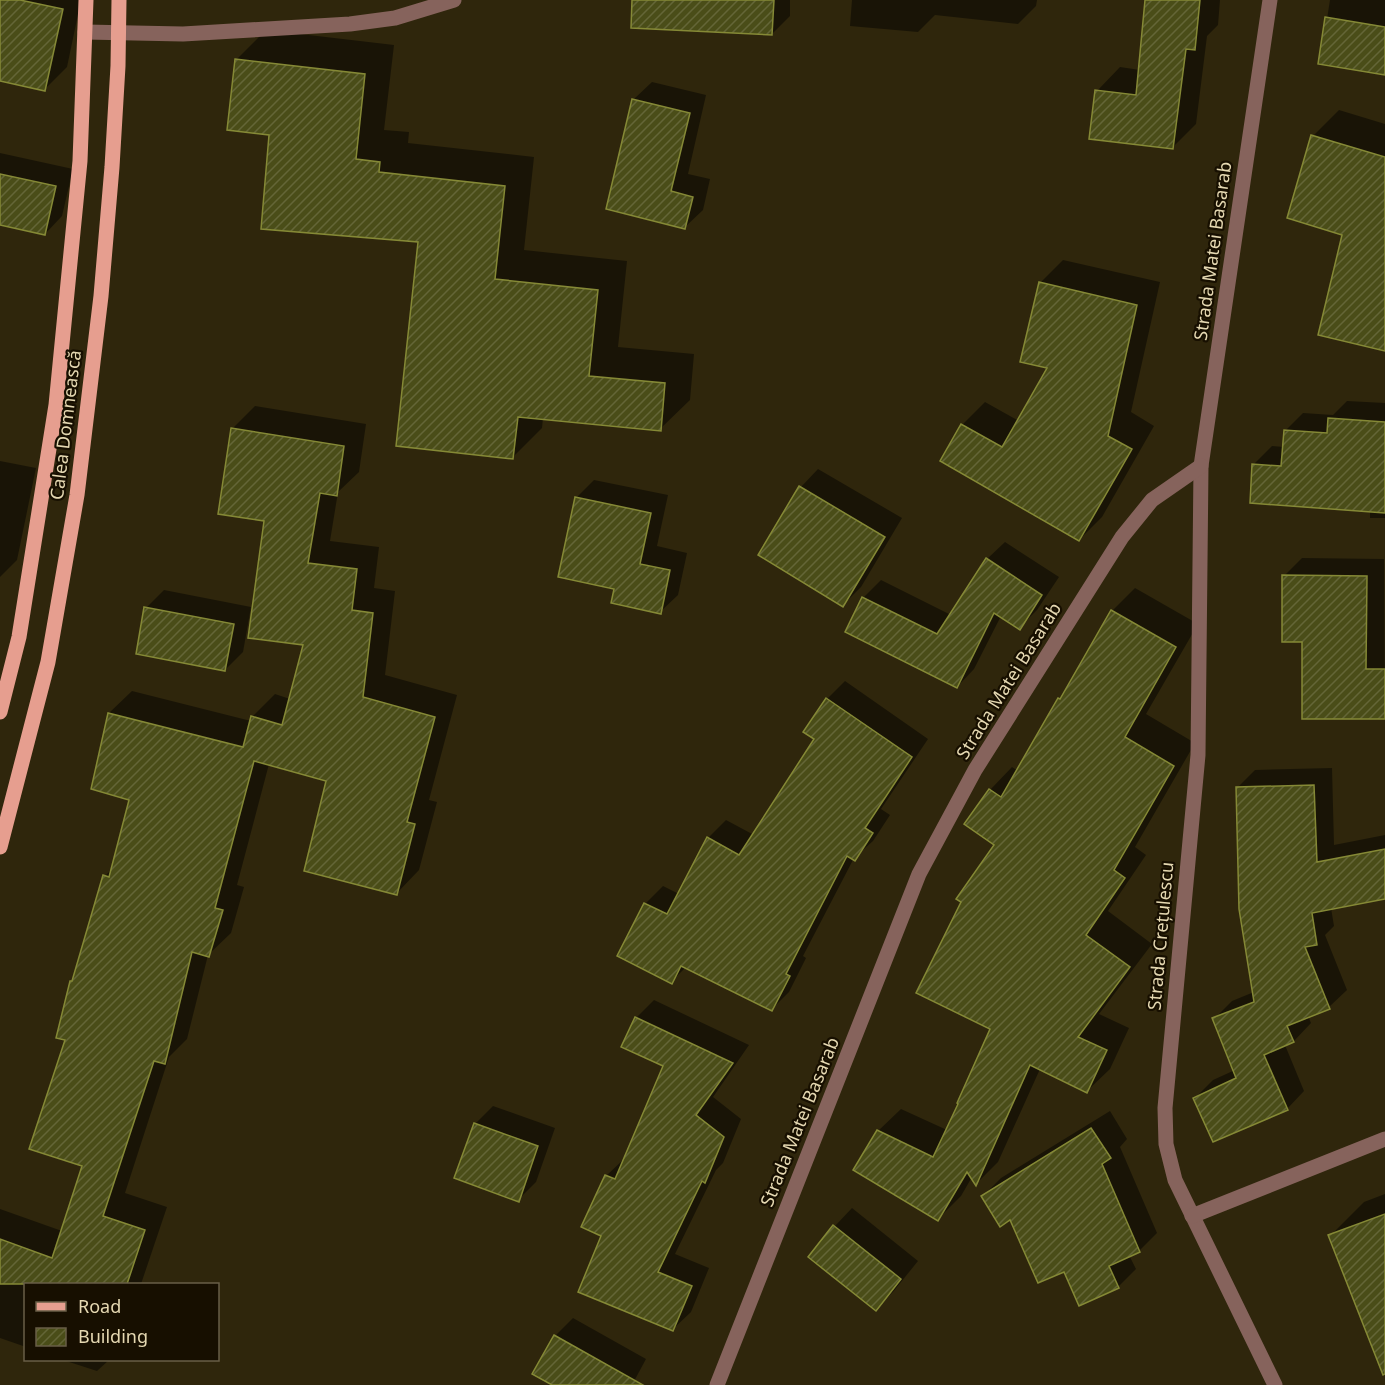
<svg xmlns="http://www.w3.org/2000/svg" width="1385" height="1385" font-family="'Noto Sans',sans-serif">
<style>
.shadow{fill:#0007}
.building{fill:url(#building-hatch);stroke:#858936;stroke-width:1.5}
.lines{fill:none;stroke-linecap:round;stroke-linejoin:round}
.minor{stroke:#86635c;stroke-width:15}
.major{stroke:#e69e8f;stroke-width:15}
.labels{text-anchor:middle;stroke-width:4.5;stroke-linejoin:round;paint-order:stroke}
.street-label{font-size:18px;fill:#e5d8b1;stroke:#170f00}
</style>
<defs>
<pattern id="building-hatch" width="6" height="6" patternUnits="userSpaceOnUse" patternTransform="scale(1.5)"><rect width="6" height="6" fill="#4a4d18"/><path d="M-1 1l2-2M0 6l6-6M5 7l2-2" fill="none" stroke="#646637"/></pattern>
</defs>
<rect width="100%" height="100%" fill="#2f260c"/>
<g class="shadow">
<path d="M0,0H81L67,67L45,89L0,80Z"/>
<path d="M682,0H790V16L772,34Z"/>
<path d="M852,0H1037L1036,6L1018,24L935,15L918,32L850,26Z"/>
<path d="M1146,0H1220L1218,25L1207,36L1196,124L1172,148L1097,91L1120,67L1140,70Z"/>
<path d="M1330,0H1385V73L1320,63Z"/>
<path d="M266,30L394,45L384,130L409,132L408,143L534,157L524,250L627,261L618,347L694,354L690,400L660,429L543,418L542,428L512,458L419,241L271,134L236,60Z"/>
<path d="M652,82L706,95L688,174L710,179L703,210L685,227L607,208L634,99Z"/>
<path d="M1339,110L1385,124V350L1344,234L1313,136Z"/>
<path d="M0,153L73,169L62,216L45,234L0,224Z"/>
<path d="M1063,260L1160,282L1131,412L1154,426L1102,517L1079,540L962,425L985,402L1019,421L1049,367L1040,283Z"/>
<path d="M1347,401L1385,403V518H1370V511L1254,464L1272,446L1284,447L1285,431L1303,413L1333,415Z"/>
<path d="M255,406L366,424L359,472L338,492L330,541L379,547L374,588L395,591L385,675L457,695L429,800L437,802L419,870L397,893L328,780L269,764L237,885L244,887L231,933L208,955L187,1039L169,1057L125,1193L167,1207L141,1284H26V1347L0,1338V1209L62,1231L84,1166L67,1039L72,981L75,978L105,876L113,868L130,799L109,713L132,691L251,721L252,717L275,694L290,699L305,644L265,519L232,429Z"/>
<path d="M0,461L36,468L17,560L0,577Z"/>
<path d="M818,469L902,518L861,587L843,605L801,487Z"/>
<path d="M594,480L668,495L657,546L687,553L678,595L660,612L615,588L577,497Z"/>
<path d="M1005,542L1059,577L1037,610L1019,628L1001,616L974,669L957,687L847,631L864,597L881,580L951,615L987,559Z"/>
<path d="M1302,558L1384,559L1385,717L1303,641L1284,576Z"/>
<path d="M1135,588L1198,624L1146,714L1195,743L1135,847L1146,855L1108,911L1152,944L1099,1014L1129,1028L1110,1069L1087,1091L1040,1069L998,1162L976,1184L972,1177L961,1196L938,1219L878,1131L901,1109L947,1130L992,1028L996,844L990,790L1012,767L1018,771L1059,699L1065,693L1112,611Z"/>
<path d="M164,590L251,607L243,652L225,670L146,608Z"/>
<path d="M845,681L928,739L881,809L890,815L873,841L854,858L803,956L806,958L789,992L772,1009L686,967L671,982L645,904L663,886L679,894L708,838L726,820L754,835L816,739L827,699Z"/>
<path d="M1332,768L1334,845L1385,835V898L1331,908L1334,926L1325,935L1347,990L1329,1007L1308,1016L1311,1023L1294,1041L1285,1045L1304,1091L1287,1109L1195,1098L1213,1080L1235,1070L1214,1019L1232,1001L1254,992L1237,788L1255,770Z"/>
<path d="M654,1000L749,1045L713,1097L741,1119L723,1163L716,1170L675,1254L709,1268L691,1312L673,1329L603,1236L606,1176L625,1158L664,1065L636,1018Z"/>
<path d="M493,1106L555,1128L536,1182L518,1200L475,1124Z"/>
<path d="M1110,1111L1127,1139L1120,1147L1157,1233L1139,1251L1129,1255L1136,1269L1118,1287L1065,1270L1011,1218L983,1196L1001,1178Z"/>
<path d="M1385,1194V1361L1330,1236L1364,1202Z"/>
<path d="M852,1208L918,1261L893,1292L876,1309L810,1256L835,1226Z"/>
<path d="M573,1318L646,1359L632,1385H555L534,1373L556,1335Z"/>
<path d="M63,1360H109L97,1371Z"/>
</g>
<g class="building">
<path d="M0,0H20L63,9L45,91L0,81Z"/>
<path d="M632,0H774L772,35L631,28Z"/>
<path d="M1145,0H1200L1195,50L1186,49L1173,149L1089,139L1095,90L1136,95Z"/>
<path d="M1325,17L1385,27V75L1318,64Z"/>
<path d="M235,59L365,74L356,159L380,162L379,172L505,186L495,279L598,290L589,376L665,383L661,431L518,417L513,459L396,446L418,242L261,229L269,135L227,130Z"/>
<path d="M632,99L690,113L671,191L693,197L685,229L606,209Z"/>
<path d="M1311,135L1385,157V351L1318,335L1342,235L1287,218Z"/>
<path d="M0,174L56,186L45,235L0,225Z"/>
<path d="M1039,282L1137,305L1108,436L1132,449L1079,541L940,461L961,424L1002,447L1047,368L1020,362Z"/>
<path d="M1328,418L1385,422V513L1250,503L1252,464L1281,466L1284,430L1327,433Z"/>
<path d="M231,428L344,446L337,496L320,493L308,563L357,569L352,610L373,613L363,697L435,717L407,822L415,824L397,895L304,871L326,781L254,761L215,908L223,910L209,957L192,952L165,1064L154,1061L103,1216L145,1230L127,1284H0V1239L52,1258L82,1166L29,1149L65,1040L56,1038L70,981H72L103,875L109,877L129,800L91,789L108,713L243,747L251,716L282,725L303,645L248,638L264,521L218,514Z"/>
<path d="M799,486L885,537L843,607L758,555Z"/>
<path d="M575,497L651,513L640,564L670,570L661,614L611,603L614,589L558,577Z"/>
<path d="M986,558L1042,595L1020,630L994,613L957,688L845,632L862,597L937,634Z"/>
<path d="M1282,575L1367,576L1366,669H1385V719H1302V642H1282Z"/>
<path d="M144,607L234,624L225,671L136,654Z"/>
<path d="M1111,610L1176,647L1125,737L1174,766L1114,870L1125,878L1086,935L1130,967L1078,1037L1107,1050L1087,1093L1030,1065L976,1186L967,1172L938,1221L853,1170L877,1130L933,1157L958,1104L957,1103L990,1029L916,993L961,902L956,899L994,845L964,824L989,789L1001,797L1058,698L1060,699Z"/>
<path d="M826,698L912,757L865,828L873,833L855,861L847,856L786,974L790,976L772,1011L681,966L672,984L617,956L644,903L667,914L707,837L739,855L814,739L803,732Z"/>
<path d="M1314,785L1317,862L1385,849V899L1312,913L1317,945L1305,947L1330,1009L1287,1026L1294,1042L1264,1055L1288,1110L1213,1142L1193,1098L1236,1078L1212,1018L1254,1002L1239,909L1236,787Z"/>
<path d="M635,1017L733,1063L696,1115L724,1137L705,1183L702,1181L658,1272L692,1286L673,1331L578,1292L601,1236L581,1227L605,1175L615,1179L663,1066L621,1047Z"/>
<path d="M474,1123L538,1146L519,1202L454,1178Z"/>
<path d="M1091,1128L1111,1158L1102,1164L1140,1252L1109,1266L1119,1288L1079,1306L1064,1272L1038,1283L1010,1220L1000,1227L981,1196Z"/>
<path d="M1385,1214V1374L1383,1375L1328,1235Z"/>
<path d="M833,1225L901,1279L876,1311L808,1257Z"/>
<path d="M554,1335L643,1385H552L532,1374Z"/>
</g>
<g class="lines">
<g class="minor">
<path d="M1270,0L1201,466L1198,755L1165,1108L1166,1144L1175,1180L1275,1385"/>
<path d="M85,32L183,34L350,24L395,18L454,0"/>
<path d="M1192,1216L1385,1139"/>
<path d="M717,1385L919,874L975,770L1122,537L1152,500L1201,466"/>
</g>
<g class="major">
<path d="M0,712L19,637L56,405L80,161L86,0"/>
<path d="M0,847L48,662L77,495L101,296L112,167L118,66L119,0"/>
</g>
</g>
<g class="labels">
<g class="street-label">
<text transform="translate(1213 251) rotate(-82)" y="6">Strada Matei Basarab</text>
<text transform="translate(66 425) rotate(-83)" y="6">Calea Domnească</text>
<text transform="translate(1009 681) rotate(-58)" y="6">Strada Matei Basarab</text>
<text transform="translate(1161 936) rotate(-85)" y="6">Strada Crețulescu</text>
<text transform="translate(800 1122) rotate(-68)" y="6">Strada Matei Basarab</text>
</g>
</g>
<rect x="24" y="1283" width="195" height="78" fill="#170f00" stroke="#695f47" stroke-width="1.5"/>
<rect x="36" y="1302" width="30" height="9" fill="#e69e8f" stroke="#695f47" stroke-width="1.5"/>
<text x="78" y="1313" font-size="18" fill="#e5d8b1">Road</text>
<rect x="36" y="1328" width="30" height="18" fill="url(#building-hatch)" stroke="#695f47" stroke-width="1.5"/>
<text x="78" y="1343" font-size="18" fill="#e5d8b1">Building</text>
</svg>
